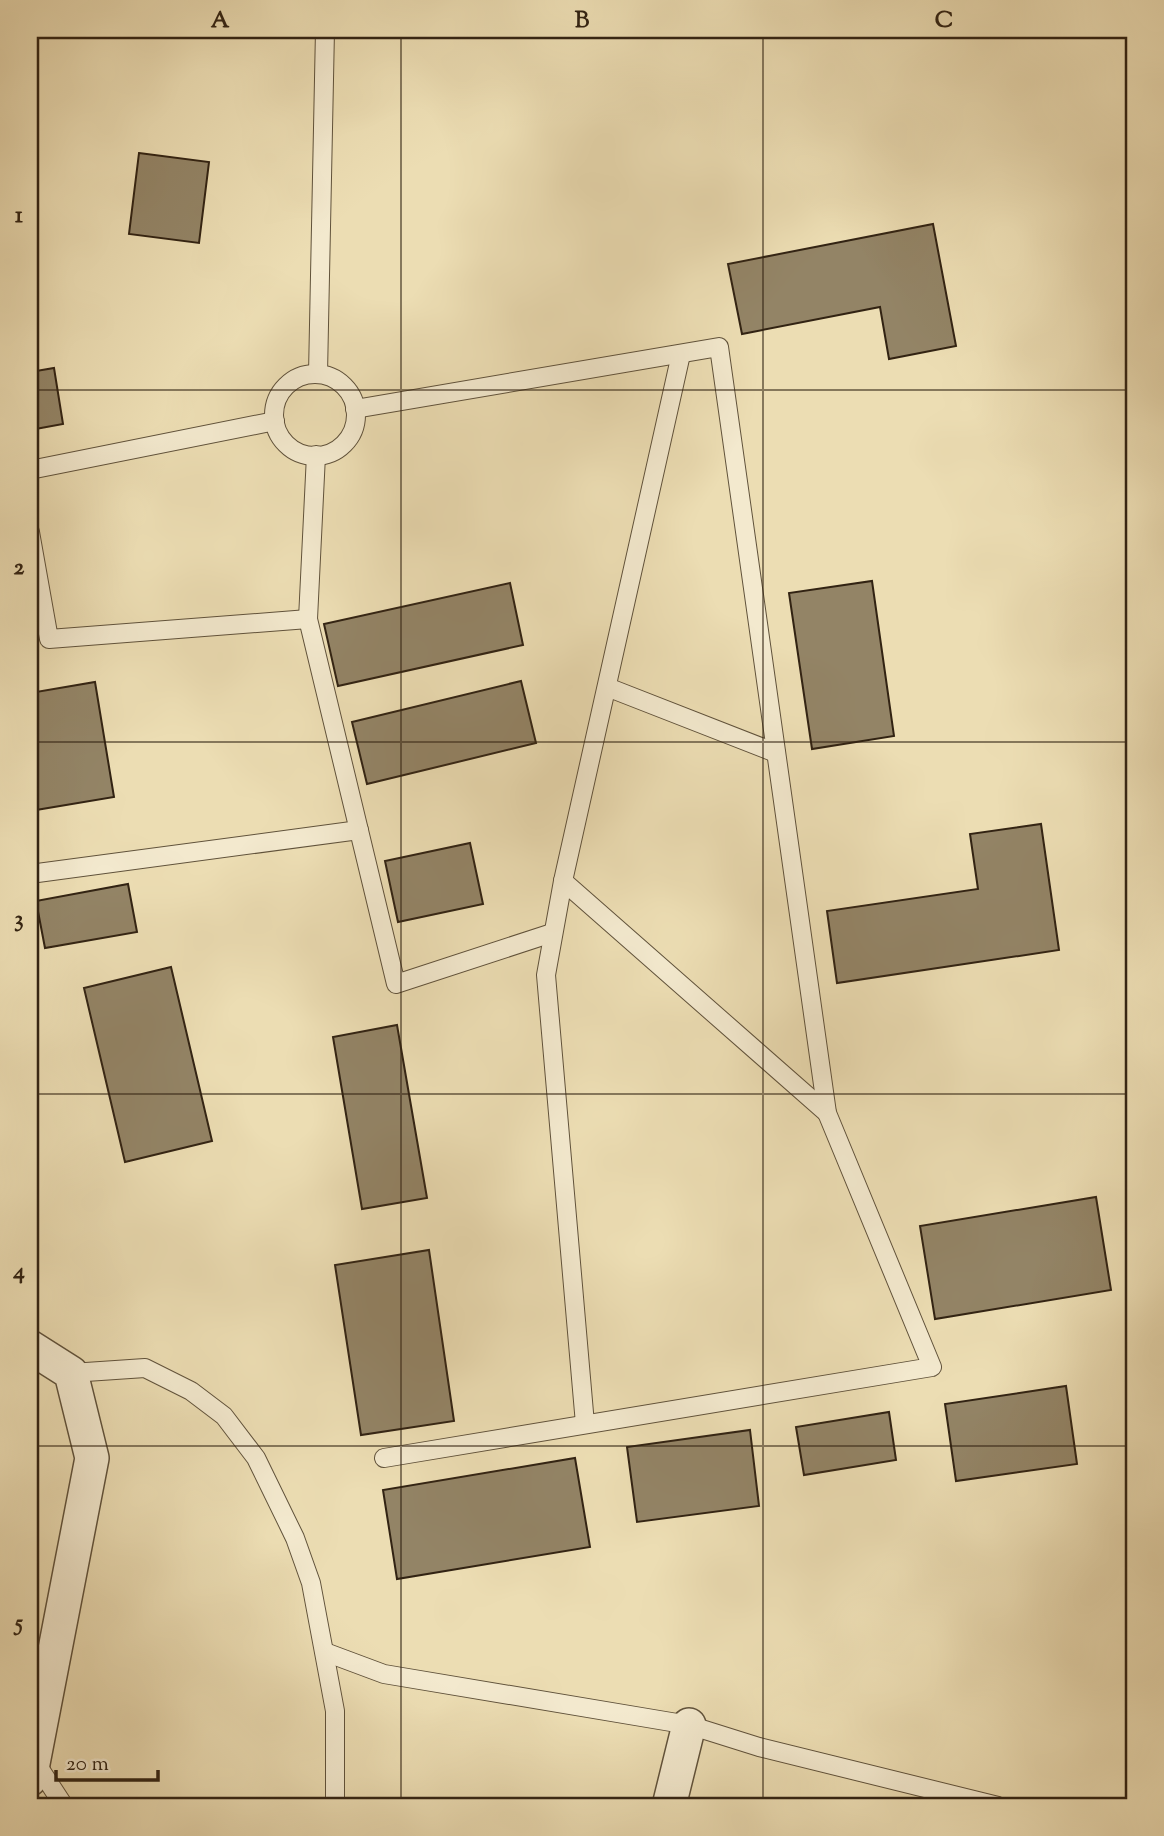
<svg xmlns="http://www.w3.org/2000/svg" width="1164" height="1836" font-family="'Sorts Mill Goudy',serif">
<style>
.building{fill:#938466;stroke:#322313;stroke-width:2}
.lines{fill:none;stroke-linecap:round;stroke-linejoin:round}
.lane-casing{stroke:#60523b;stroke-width:20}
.street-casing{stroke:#60523b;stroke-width:36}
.lane{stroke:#f3e9ce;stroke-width:18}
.street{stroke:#f3e9ce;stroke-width:33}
.grid{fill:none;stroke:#322313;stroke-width:2;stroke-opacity:0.55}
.neatline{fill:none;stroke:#322313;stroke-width:2.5}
.grid-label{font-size:23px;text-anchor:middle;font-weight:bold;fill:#322313}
</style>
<rect width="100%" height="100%" fill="#ecddb3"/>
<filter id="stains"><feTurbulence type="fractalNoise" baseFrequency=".00286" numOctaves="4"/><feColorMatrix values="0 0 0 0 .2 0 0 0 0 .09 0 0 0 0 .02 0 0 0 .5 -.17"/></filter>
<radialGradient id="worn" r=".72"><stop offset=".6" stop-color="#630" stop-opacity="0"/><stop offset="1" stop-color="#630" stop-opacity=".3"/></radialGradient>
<g class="building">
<path d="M139,153L209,162L199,243L129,234Z"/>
<path d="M933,224L956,346L889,359L880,307L742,334L728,264Z"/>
<path d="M54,368L63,424L30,430V372Z"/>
<path d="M872,581L894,736L812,749L789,593Z"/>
<path d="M510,583L523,645L338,686L324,624Z"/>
<path d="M521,681L536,743L367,784L352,722Z"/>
<path d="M95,682L114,797L30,811V693Z"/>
<path d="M1041,824L1059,950L837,983L827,911L978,889L970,834Z"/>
<path d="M470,843L483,904L398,922L385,861Z"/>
<path d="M128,884L137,932L45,948L36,901Z"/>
<path d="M171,967L212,1141L125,1162L84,988Z"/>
<path d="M397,1025L427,1198L362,1209L333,1037Z"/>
<path d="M1096,1197L1111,1290L935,1319L920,1226Z"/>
<path d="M429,1250L454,1421L361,1435L335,1265Z"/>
<path d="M1066,1386L1077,1464L956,1481L945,1404Z"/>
<path d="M889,1412L896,1460L804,1475L796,1427Z"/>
<path d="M750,1430L759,1506L637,1522L627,1447Z"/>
<path d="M575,1458L590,1547L397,1579L383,1490Z"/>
</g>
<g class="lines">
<g class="lane-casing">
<g id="lane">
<path d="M318,374L325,30"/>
<circle cx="315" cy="415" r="41"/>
<path d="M355,409L719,347L827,1113L932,1367L384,1458"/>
<path d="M316,455L308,619L396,984L552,933"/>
<path d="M30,470L275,421"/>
<path d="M30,532L49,639L308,619"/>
<path d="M607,687L776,753"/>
<path d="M30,874L359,830"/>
<path d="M563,881L827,1113"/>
<path d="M71,1373L145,1368L191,1391L224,1416L256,1458L295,1538L311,1583L335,1711V1806"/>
<path d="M585,1424L546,975L563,881L681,354"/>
<path d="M325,1652L384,1674L689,1725L759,1747L998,1806"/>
<path d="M34,1760L64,1806"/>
</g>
</g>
<g class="street-casing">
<g id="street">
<path d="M30,1347L71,1373L92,1458L30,1779"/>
<path d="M669,1806L689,1725"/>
</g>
</g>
<use href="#lane" class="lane"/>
<use href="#street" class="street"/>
</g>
<path class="grid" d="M401,30V1806M763,30V1806M30,390H1134M30,742H1134M30,1094H1134M30,1446H1134"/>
<rect width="1164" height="1836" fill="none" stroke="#ecddb3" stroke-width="77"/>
<path d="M56 1770v10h102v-10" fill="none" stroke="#322313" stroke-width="3.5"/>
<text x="66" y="1770" font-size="21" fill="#322313" stroke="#f3e9ce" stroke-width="5" paint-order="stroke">20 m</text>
<rect x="38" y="38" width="1088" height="1760" class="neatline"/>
<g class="grid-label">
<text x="220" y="27">A</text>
<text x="582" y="27">B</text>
<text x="944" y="27">C</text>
<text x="19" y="222">1</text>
<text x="19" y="574">2</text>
<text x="19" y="926">3</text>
<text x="19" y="1278">4</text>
<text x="19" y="1630">5</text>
</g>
<rect width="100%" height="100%" filter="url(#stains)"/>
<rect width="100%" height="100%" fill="url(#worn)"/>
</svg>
